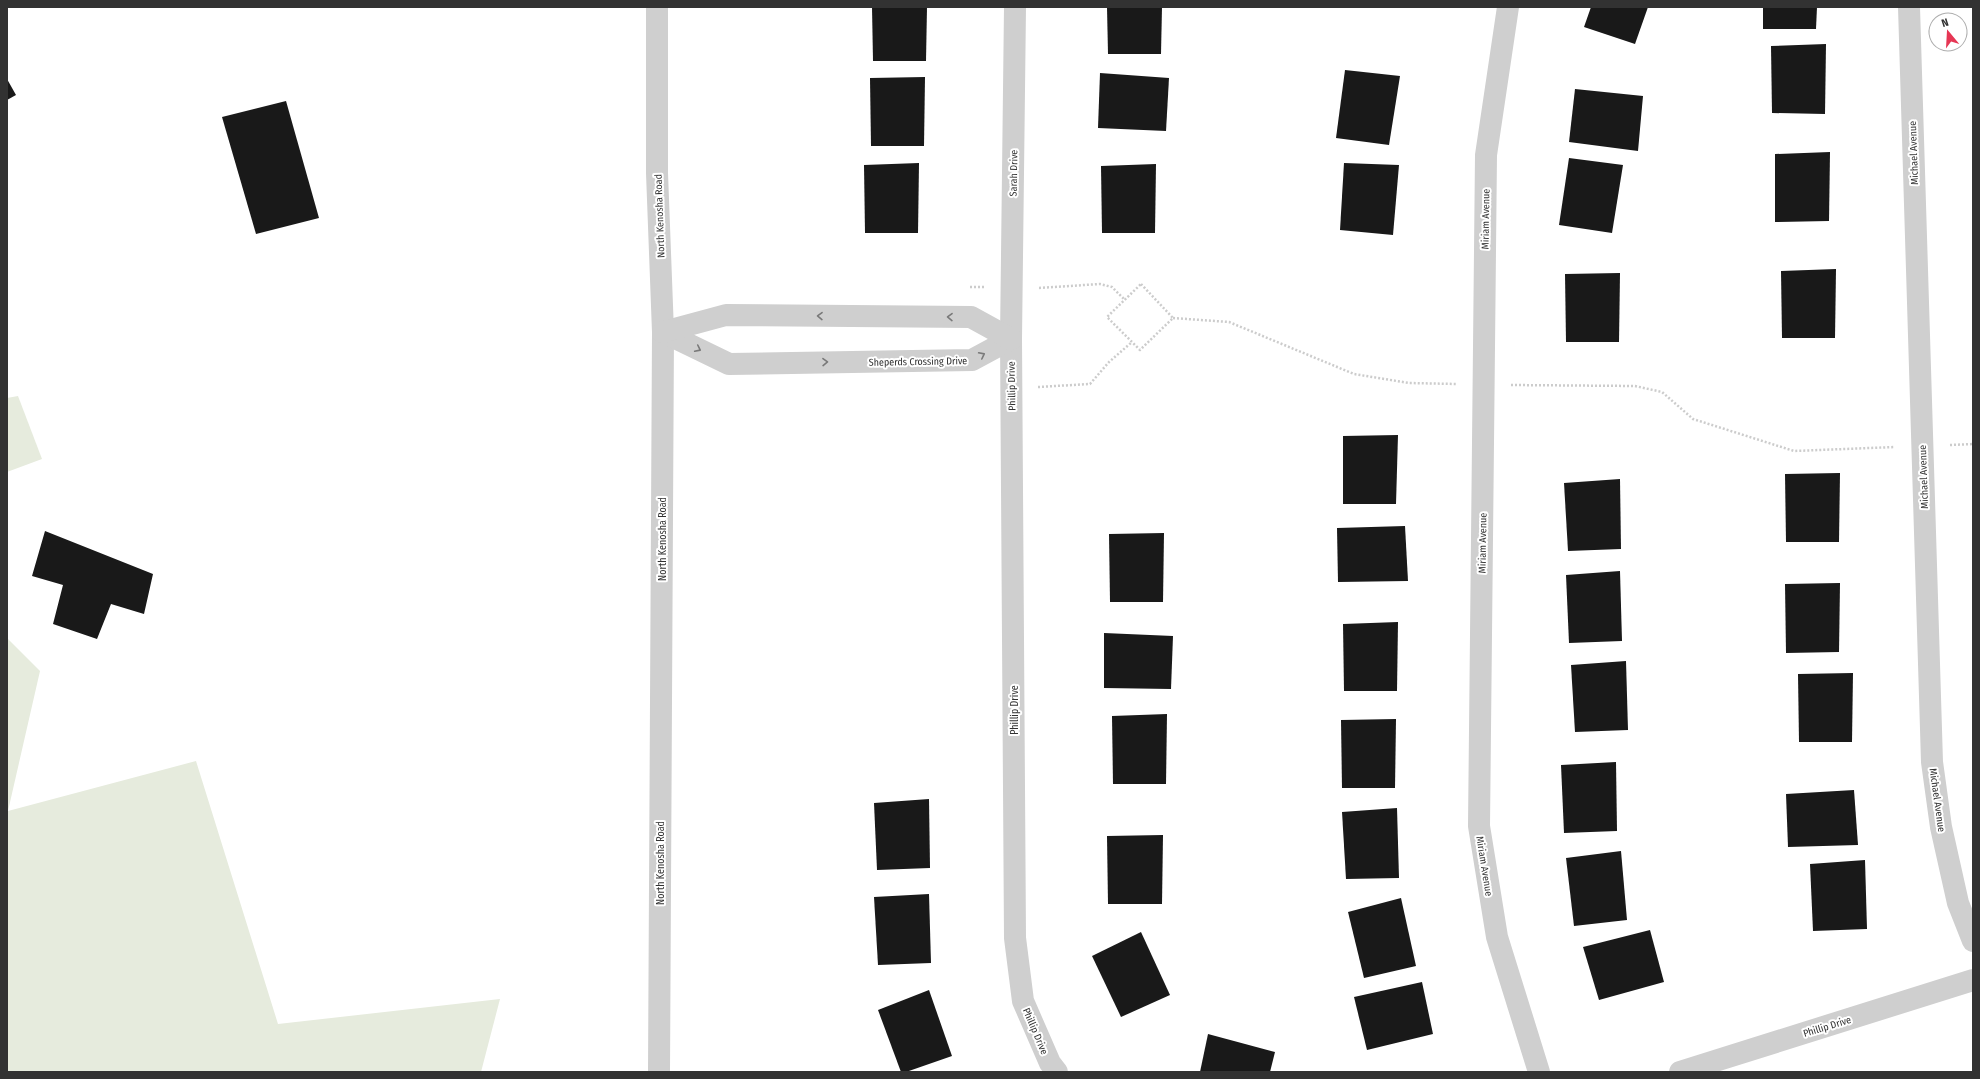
<svg xmlns="http://www.w3.org/2000/svg" width="1980" height="1079" font-family="'Fira Sans Condensed',sans-serif">
<style>
.green{fill:#e6ebdd}
.building{fill:#191919}
.lines{fill:none;stroke-linecap:round;stroke-linejoin:round}
.path{stroke:#ccc;stroke-width:2.5;stroke-dasharray:2 2;stroke-linecap:butt}
.minor{stroke:#cfcfcf;stroke-width:22}
.oneway{stroke:#797979}
.labels{text-anchor:middle;stroke-width:4;stroke-linejoin:round;paint-order:stroke}
.street-label{font-size:10px;fill:#323232;stroke:#fff}
</style>
<rect width="100%" height="100%" fill="#fff"/>
<g class="green">
<path d="M18,396L42,459L7,472V398Z"/>
<path d="M7,638L40,671L8,811L196,761L278,1024L500,999L481,1072H7Z"/>
</g>
<g class="building">
<path d="M872,7H927L926,61H873Z"/>
<path d="M1107,7H1162L1161,54H1108Z"/>
<path d="M1591,7H1648L1635,44L1584,27Z"/>
<path d="M1763,7H1817L1816,29H1763Z"/>
<path d="M1826,44L1825,114L1772,113L1771,46Z"/>
<path d="M1345,70L1400,76L1389,145L1336,138Z"/>
<path d="M1100,73L1169,78L1166,131L1098,128Z"/>
<path d="M925,77L924,146H871L870,78Z"/>
<path d="M7,79L16,95L7,100Z"/>
<path d="M1575,89L1643,96L1638,151L1569,142Z"/>
<path d="M286,101L319,218L256,234L222,117Z"/>
<path d="M1830,152L1829,221L1775,222V154Z"/>
<path d="M1569,158L1623,165L1612,233L1559,225Z"/>
<path d="M919,163L918,233H865L864,165Z"/>
<path d="M1344,163L1399,165L1393,235L1340,230Z"/>
<path d="M1156,164L1155,233H1102L1101,166Z"/>
<path d="M1836,269L1835,338H1782L1781,271Z"/>
<path d="M1620,273L1619,342H1566L1565,274Z"/>
<path d="M1398,435L1396,504H1343V436Z"/>
<path d="M1840,473L1839,542H1786L1785,474Z"/>
<path d="M1620,479L1621,549L1568,551L1564,483Z"/>
<path d="M1405,526L1408,581L1338,582L1337,528Z"/>
<path d="M45,531L153,574L144,614L111,604L97,639L53,624L63,585L32,576Z"/>
<path d="M1164,533L1163,602H1110L1109,534Z"/>
<path d="M1620,571L1622,641L1569,643L1566,575Z"/>
<path d="M1840,583L1839,652L1786,653L1785,584Z"/>
<path d="M1398,622L1397,691H1344L1343,624Z"/>
<path d="M1104,633L1173,636L1171,689L1104,688Z"/>
<path d="M1626,661L1628,730L1575,732L1571,665Z"/>
<path d="M1853,673L1852,742H1799L1798,674Z"/>
<path d="M1167,714L1166,784H1113L1112,716Z"/>
<path d="M1396,719L1395,788H1342L1341,720Z"/>
<path d="M1616,762L1617,831L1564,833L1561,765Z"/>
<path d="M1854,790L1858,845L1788,847L1786,794Z"/>
<path d="M929,799L930,868L877,870L874,803Z"/>
<path d="M1397,808L1399,878L1346,879L1342,812Z"/>
<path d="M1163,835L1162,904H1108L1107,836Z"/>
<path d="M1621,851L1627,920L1574,926L1566,858Z"/>
<path d="M1865,860L1867,929L1813,931L1810,864Z"/>
<path d="M929,894L931,963L878,965L874,897Z"/>
<path d="M1401,898L1416,966L1364,978L1348,912Z"/>
<path d="M1650,930L1664,982L1599,1000L1583,947Z"/>
<path d="M1141,932L1170,995L1121,1017L1092,956Z"/>
<path d="M1422,982L1433,1034L1367,1050L1354,997Z"/>
<path d="M929,990L952,1056L906,1072H901L878,1010Z"/>
<path d="M1208,1034L1275,1052L1270,1072H1200Z"/>
</g>
<g class="lines">
<g class="path">
<path d="M1141,284L1173,318L1140,350L1107,317Z"/>
<path d="M970,287H986"/>
<path d="M1039,288L1100,284L1112,287L1125,300"/>
<path d="M1173,318L1229,322L1354,374L1409,383L1456,384"/>
<path d="M1511,385L1635,386L1662,392L1693,419L1794,451L1895,447"/>
<path d="M1038,387L1090,384L1109,362L1132,342"/>
<path d="M1950,445L1973,444"/>
</g>
<g class="minor">
<path d="M657,7V173L663,332L659,1072"/>
<path d="M1015,7L1011,339L1015,938L1023,1001L1050,1063L1057,1072"/>
<path d="M1508,7L1486,155L1479,826L1497,937L1539,1072"/>
<path d="M1909,7L1932,762L1941,827L1958,903L1973,941"/>
<path d="M663,332L729,364L972,360L1011,339"/>
<path d="M663,332L726,315L971,317L1011,339"/>
<path d="M1680,1072L1973,980"/>
</g>
</g>
<defs><path id="oneway-chevron" d="M-2-3.5L2.5 0L-2 3.5" fill="none" stroke-width="1.6" stroke-linecap="round" stroke-linejoin="round"/></defs>
<g class="oneway">
<use href="#oneway-chevron" transform="translate(820 316) rotate(-179)"/>
<use href="#oneway-chevron" transform="translate(950 317) rotate(-179)"/>
<use href="#oneway-chevron" transform="translate(698 349) rotate(26)"/>
<use href="#oneway-chevron" transform="translate(982 355) rotate(-27)"/>
<use href="#oneway-chevron" transform="translate(825 362) rotate(-1)"/>
</g>
<g class="labels">
<g class="street-label">
<text transform="translate(1913 153) rotate(-92)" y="4">Michael Avenue</text>
<text transform="translate(1013 173) rotate(-89)" y="4">Sarah Drive</text>
<text transform="translate(659 216) rotate(-92)" y="4">North Kenosha Road</text>
<text transform="translate(1485 219) rotate(-89)" y="4">Miriam Avenue</text>
<text transform="translate(918 361) rotate(-1)" y="4">Sheperds Crossing Drive</text>
<text transform="translate(1011 386) rotate(-91)" y="4">Phillip Drive</text>
<text transform="translate(1923 477) rotate(-92)" y="4">Michael Avenue</text>
<text transform="translate(662 539) rotate(-90)" y="4">North Kenosha Road</text>
<text transform="translate(1482 543) rotate(-89)" y="4">Miriam Avenue</text>
<text transform="translate(1014 710) rotate(-90)" y="4">Phillip Drive</text>
<text transform="translate(1938 800) rotate(82)" y="4">Michael Avenue</text>
<text transform="translate(660 863) rotate(-90)" y="4">North Kenosha Road</text>
<text transform="translate(1485 866) rotate(81)" y="4">Miriam Avenue</text>
<text transform="translate(1827 1026) rotate(-17)" y="4">Phillip Drive</text>
<text transform="translate(1036 1031) rotate(67)" y="4">Phillip Drive</text>
</g>
</g>
<rect width="1980" height="1079" fill="none" stroke="#323232" stroke-width="16"/>
<g transform="translate(1948 32) rotate(342)"><circle r="19" fill="#ffffff" stroke="#adadad"/>
<path d="M0-3L7 15L0 10L-7 15Z" fill="#e63654"/>
<text y="-6" font-size="11" font-weight="bold" text-anchor="middle" fill="#323232">N</text>
</g>
</svg>
